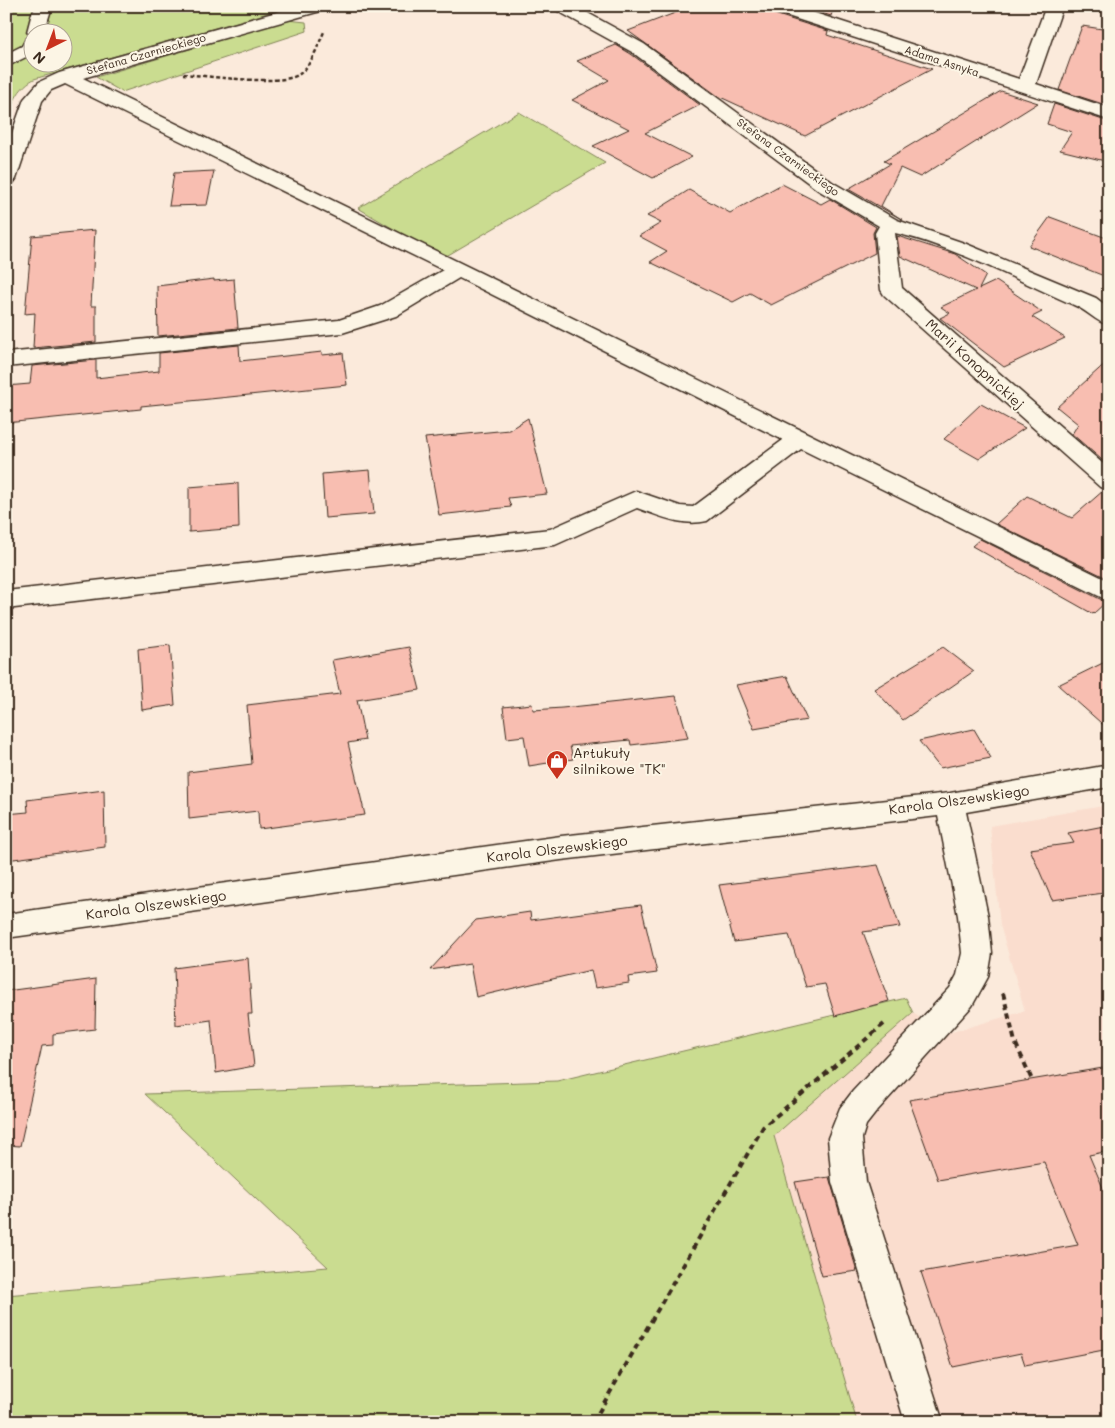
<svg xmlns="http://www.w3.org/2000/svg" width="1115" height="1428" font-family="Mali,sans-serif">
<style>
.built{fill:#faddce}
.green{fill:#cadc90;stroke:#828357;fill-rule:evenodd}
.building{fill:#f8beb1;stroke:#3b2a1e}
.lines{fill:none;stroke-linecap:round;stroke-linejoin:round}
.minor-casing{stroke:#3b2a1e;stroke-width:3}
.path-far1{stroke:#3b2a1e;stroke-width:2.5;stroke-dasharray:4 2.5;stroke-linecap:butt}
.path{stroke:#3b2a1e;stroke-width:4;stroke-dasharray:6 4.5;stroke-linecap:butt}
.minor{fill:#fcf5e5;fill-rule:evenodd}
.labels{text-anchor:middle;stroke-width:4;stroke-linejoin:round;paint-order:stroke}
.far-street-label{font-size:11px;fill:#3b2a1e;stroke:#fcf5e5}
.street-label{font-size:14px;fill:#3b2a1e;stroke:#fcf5e5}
.poi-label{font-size:14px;fill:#3b2a1e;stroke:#fcf5e5;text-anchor:start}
</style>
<rect width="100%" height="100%" fill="#fbeadb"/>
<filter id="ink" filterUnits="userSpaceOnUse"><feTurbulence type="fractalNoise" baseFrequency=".02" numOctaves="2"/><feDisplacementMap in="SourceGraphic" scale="10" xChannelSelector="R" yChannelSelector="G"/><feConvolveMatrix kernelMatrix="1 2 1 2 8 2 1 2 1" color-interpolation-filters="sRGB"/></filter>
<g filter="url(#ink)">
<path class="built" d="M1109,805V1422H857L774,1136L913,1013L945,1034L1025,1011L1000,925L990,826Z"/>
<g class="green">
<path d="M6,6H293L34,79C14,90 10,110 6,132ZM32,32H62V62H32Z"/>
<path d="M287,20L306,22L307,31L122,92L96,77Z"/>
<path d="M519,112L605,163L443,258L358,208Z"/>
<path d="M906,998L913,1013L774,1136L857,1422H6V1295L328,1267L145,1094L557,1081Z"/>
</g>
<g class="building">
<path d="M693,6H765L768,12L828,31L827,35L932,69L805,136L718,96L628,31Z"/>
<path d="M800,6H834L831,16Z"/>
<path d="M1082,26L1109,30V106L1059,90Z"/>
<path d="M616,45L631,54L700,105L645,133L692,157L653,178L593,146L629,129L572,100L609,80L577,61Z"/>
<path d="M1001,91L1038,103L920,177L900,168L881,206L903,220L848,189L890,164L884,161Z"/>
<path d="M1054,104L1109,122V162L1060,150L1072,132L1047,124Z"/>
<path d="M214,171L207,205L169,206L174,173Z"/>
<path d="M782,184L821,204L830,199L876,227L873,233L875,253L771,305L750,293L733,302L650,262L667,251L639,236L661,223L647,216L689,190L730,213Z"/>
<path d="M1050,217L1109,239V278L1029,246Z"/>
<path d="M95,230L91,306H96V342L33,348L35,313L25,314L32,236Z"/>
<path d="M897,236L955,254L986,275L979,289L996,281L1042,312L1032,317L1065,338L1004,367L940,318L950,313L941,307L976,290L900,256Z"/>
<path d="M214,279V281L234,279L238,328L158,336L157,286Z"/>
<path d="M239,345L240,361L322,352V355L343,353L347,385L141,406V409L6,423V386L30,384L32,366L96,360V378L159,371V353Z"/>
<path d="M1109,360V466L1072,434L1078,424L1057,407Z"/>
<path d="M981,404L1025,428L979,459L944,439Z"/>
<path d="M528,418L547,494L508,498L511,507L439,515L425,438L509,430Z"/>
<path d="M370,470L374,514L325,518L322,474Z"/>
<path d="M238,483L239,528L189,532V487Z"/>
<path d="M1104,490L1109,492V579L996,524L1027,496L1072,518Z"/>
<path d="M980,539L1106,602L1093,614L972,546Z"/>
<path d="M170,645L175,705L142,710L138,649Z"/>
<path d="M409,647L420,690L357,700L365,740L348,743L365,815L259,829L258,811L189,819L188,772L252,764L247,705L340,694L332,660Z"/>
<path d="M943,647L974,671L903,720L874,689Z"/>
<path d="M1109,660V730L1058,685Z"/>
<path d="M787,676L807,720L754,729L736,685Z"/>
<path d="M676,696L688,738L631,745L630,740L570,746L573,759L529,766L524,736L507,738L503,707L532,704L533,710L562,708Z"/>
<path d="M974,729L991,758L940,768L919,741Z"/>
<path d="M104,790L105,847L6,860V814L28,812L27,800Z"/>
<path d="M1109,825V900L1104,893L1052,900L1030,849L1074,843L1068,833Z"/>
<path d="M878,865L900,927L863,932L889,1001L835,1016L825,984L806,987L789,935L734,942L719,885Z"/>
<path d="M641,905L657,973L628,977L629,983L595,988L591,970L476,997L470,964L430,970L476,920L530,912L531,920Z"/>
<path d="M248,958L252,1014H248L254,1066L216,1073L211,1020L176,1025L174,968Z"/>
<path d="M96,979L95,1029L53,1034V1045L42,1046L20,1146L6,1145V991Z"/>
<path d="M1109,1067V1151L1089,1155L1109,1202V1349L1025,1365L1021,1353L953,1367L921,1272L1078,1245L1044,1162L938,1180L909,1100Z"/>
<path d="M829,1177L857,1271L822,1276L795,1182Z"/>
</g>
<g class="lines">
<g class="minor-casing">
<g id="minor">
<path d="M37,6H54L50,13L44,32H32V36L27,32L32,13Z"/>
<path d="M298,6H326L324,10L83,78L1109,581V601L801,449L707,521C682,527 660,516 637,508L555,545L6,609V591L550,529L636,491L680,506L693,507L783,440L459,278L396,316L342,333L6,367V353L339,320L380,306L443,270L65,84L51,90L42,101L16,179L13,183L6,185V150L24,99L39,82L59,73Z"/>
<path d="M554,6H575L644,44L832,182L897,220L964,243L1096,298L1109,308V325C1096,322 1088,311 1076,306C1021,282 953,246 895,233L902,288L1109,469V490L1100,487L884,295L881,290L875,233L879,226L818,190L632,52L556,10Z"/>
<path d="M767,6H793L1019,79L1046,6H1063L1036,84L1109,108V120L769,10Z"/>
<path d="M32,38V54L6,67V54L22,46L26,39Z"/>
<path d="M1109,765V787L966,812L988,916L992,953L988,977L972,1006L877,1111L866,1125L862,1138L866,1182L943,1422H905L832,1182L828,1138L840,1108L853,1091L950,988L957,975L962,953L958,916L938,816L561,860L6,938V914L561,836L950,793Z"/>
</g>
</g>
<path class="path-far1" d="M183,74C208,76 279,86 298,75C311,67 318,45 324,32"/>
<g class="path">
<path d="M1003,993L1015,1042L1032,1080"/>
<path d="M593,1422L763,1127L884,1024"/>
</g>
<use href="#minor" class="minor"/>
</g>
</g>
<defs>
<g id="shop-pin" transform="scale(1.125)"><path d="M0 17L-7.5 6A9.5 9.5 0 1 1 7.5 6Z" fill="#c8321e" stroke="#fcf5e5"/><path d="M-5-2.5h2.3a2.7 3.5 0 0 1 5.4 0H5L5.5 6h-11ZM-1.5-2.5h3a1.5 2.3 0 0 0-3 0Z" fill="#fff"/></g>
</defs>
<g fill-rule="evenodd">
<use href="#shop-pin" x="557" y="761"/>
</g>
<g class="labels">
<g class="far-street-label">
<text transform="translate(146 54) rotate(-16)" y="4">Stefana Czarnieckiego</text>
<text transform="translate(942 61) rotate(18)" y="4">Adama Asnyka</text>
<text transform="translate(788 157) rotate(36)" y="4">Stefana Czarnieckiego</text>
</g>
<g class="street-label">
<text transform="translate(975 364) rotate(42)" y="5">Marii Konopnickiej</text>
<text transform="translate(959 800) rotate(-8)" y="5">Karola Olszewskiego</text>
<text transform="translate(557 849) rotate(-7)" y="5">Karola Olszewskiego</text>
<text transform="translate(156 905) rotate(-8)" y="5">Karola Olszewskiego</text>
</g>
<g class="poi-label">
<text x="573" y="758">Artukuły<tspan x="573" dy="16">silnikowe "TK"</tspan></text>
</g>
</g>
<rect width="1115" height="1428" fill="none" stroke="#fcf5e5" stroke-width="25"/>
<rect x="12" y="12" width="1090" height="1403" fill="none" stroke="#3b2a1e" stroke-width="2" filter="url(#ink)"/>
<g transform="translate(48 48) rotate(222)"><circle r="24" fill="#fcf5e5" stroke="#afa495"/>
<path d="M0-4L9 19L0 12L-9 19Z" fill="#c8321e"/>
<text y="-8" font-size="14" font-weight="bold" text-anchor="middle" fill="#3b2a1e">N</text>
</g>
</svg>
